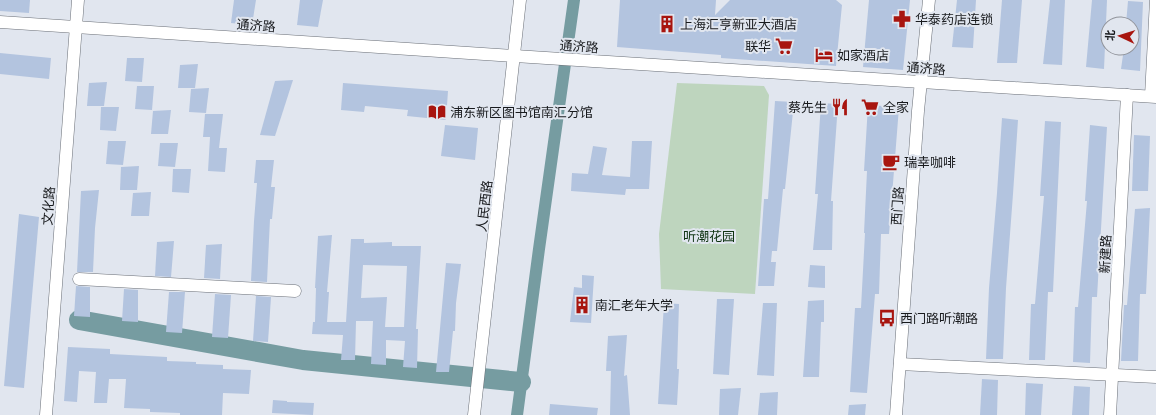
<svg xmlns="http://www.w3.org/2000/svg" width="1156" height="415" font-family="Raleway,'Noto Sans SC',sans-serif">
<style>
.green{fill:#bed5be}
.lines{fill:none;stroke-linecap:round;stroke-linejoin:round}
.canal{stroke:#769ca1;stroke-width:12}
.river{stroke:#769ca1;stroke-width:20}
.building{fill:#b3c4df;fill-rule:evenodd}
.minor-casing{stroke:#6a6f77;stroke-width:13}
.minor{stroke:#fff;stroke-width:12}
.labels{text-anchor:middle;stroke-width:4;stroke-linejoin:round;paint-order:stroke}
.poi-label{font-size:13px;fill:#181a1d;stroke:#e1e6ef;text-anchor:start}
.street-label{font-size:13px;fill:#181a1d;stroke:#e1e6ef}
.park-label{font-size:13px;fill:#0e3311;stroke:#e1e6ef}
</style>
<rect width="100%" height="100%" fill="#e1e6ef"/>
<path class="green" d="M677,83L764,86L769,95L755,294L661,289L659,234Z"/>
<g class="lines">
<path class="canal" d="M517,415L539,249L574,0"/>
<path class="river" d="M79,320L303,360L521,382"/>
</g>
<g class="building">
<path d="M0,0H30L29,13L0,11Z"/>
<path d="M234,0H256L252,25L231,23Z"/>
<path d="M300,0H323L318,27L297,25Z"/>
<path d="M620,0H716L715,15L730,0H836L842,5L836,66L721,58V55L617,47Z"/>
<path d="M869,0H910L903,70L863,67Z"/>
<path d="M957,0H976L973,48L952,47Z"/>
<path d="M1002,0H1022L1017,63H997Z"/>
<path d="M1050,0H1065L1062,65L1043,64Z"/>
<path d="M1092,0H1107L1104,69L1086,67Z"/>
<path d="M1128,1L1143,2L1140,71L1121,69L1124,48H1132V24H1126Z"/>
<path d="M0,53L51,58L49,79L0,74Z"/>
<path d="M127,58H144L142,82L125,81Z"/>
<path d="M198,64L195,88H178L180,65Z"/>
<path d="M293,80L275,136L260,135L275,81Z"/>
<path d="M107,82L104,106H87L89,83Z"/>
<path d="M343,83L448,91L446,120L407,116L408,110L365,106L364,112L341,110Z"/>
<path d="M137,86H154L152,110L135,109Z"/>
<path d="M209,88L206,113L189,112L191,89Z"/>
<path d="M775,101L794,102L785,189H783L777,251H772L771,262H776L774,286H758L764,199H768Z"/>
<path d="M821,103L838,104L831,201H833L832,250H813L818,194H815Z"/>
<path d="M868,105L899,107L889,234H881L879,294H875L867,393L850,392L855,308H861L865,233H864L867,171H864Z"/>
<path d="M101,107H119L116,131L100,130Z"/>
<path d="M171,110L168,134H151L153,111Z"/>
<path d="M205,114H223L219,148H227L225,172L208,171L210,137H203Z"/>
<path d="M1002,118L1018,120L1013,194L1006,288L1003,359H986L989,288L997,193Z"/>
<path d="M1045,121L1061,122L1053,292H1048L1045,360H1029L1031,304H1035L1044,196H1040Z"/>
<path d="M445,125L478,128L475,160L441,156Z"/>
<path d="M1090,125L1107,127L1097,297H1092L1090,363L1073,362L1075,307H1078L1087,201H1085Z"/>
<path d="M1134,135L1150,136L1148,191H1132Z"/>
<path d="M108,141H126L123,165L106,164Z"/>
<path d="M632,141H652L649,189H626L625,195L571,191L572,173L588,174L593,146L607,148L602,175L630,177Z"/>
<path d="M160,143H178L175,167L158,166Z"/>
<path d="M256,160H274L271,187H275L272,219H270L267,282L251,281L254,221L257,183H254Z"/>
<path d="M139,166L137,190H120L121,167Z"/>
<path d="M173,169H191L189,193L172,192Z"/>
<path d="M99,190L95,228L93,272H77L81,191Z"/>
<path d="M151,192L149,216H131L133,193Z"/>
<path d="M1150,208L1146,294H1140L1138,361H1121L1124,305H1127L1135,209Z"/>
<path d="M19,214L39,217L24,388L4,386Z"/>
<path d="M332,235L327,292H329L327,322H346L351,239H364V243L392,242V246H421L416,329H418L417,368L403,367L405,341L386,340V365L371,364L373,321H356L355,360H341L343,335L312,334L313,322H315L316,288H315L318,236ZM363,265L407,266L404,327H385L387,297L361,298Z"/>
<path d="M174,241L171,277L155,276L157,242Z"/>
<path d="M222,244L220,279L204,278L206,245Z"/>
<path d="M446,263L461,264L456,303L455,331H453L449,372H436Z"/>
<path d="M810,265L825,266V288L808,287Z"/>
<path d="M582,275L594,276L591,323L570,322L574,287L582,288Z"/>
<path d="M76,286L90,287V317L74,316Z"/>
<path d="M124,289L138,290V322L122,321Z"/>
<path d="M169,292H185L182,333L166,332Z"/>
<path d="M215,294L231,295L228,338L212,337Z"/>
<path d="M256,296L271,297L268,342L253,341Z"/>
<path d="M717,299H734L729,375L713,374Z"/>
<path d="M824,300V322H821L819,377H803L808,301Z"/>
<path d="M664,303L679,304L677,369H679L677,405L658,404Z"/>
<path d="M763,303H777L774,376L757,375Z"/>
<path d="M627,335L624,376L627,375L630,415H610L611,371H606L608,336Z"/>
<path d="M68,347L110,349V354L167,357V361L196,362V364L223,365V369L251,370L249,394L223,393L222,415H180V413L150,412V409L124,408L126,379H109L107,403H94L96,372L79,371L77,402L64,401Z"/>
<path d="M982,379L998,380L997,415H980Z"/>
<path d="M1026,383L1043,384L1041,415H1025Z"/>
<path d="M1074,386L1090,387L1089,415H1072Z"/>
<path d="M741,388L738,415H719L720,389Z"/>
<path d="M778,392L777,415H758L760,393Z"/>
<path d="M273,400L287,401V402L314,403L313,415L272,413Z"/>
<path d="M550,404L598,408L597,415H549Z"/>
<path d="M866,404L865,415H848L849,405Z"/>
</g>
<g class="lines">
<g class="minor-casing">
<g id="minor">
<path d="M0,22L515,56L1156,97"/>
<path d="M1151,96L1156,0"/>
<path d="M79,279L295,291"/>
<path d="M900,364L1156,377"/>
<path d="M46,415L78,0"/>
<path d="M474,415L520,0"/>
<path d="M896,415L918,111L929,0"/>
<path d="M1110,415L1127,95"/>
</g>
</g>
<use href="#minor" class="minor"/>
</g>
<defs>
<g id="pharmacy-bare" transform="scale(1.38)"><path d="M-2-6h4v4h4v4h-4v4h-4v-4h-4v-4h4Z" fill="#a8150f" stroke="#e1e6ef" stroke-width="2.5" paint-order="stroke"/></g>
<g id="building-bare" transform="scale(1.38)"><path d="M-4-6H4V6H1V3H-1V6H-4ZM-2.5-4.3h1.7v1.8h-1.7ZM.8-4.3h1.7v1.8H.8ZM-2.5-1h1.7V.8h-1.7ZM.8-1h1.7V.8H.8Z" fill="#a8150f" stroke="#e1e6ef" stroke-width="2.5" paint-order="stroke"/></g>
<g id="supermarket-bare" transform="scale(1.38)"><path d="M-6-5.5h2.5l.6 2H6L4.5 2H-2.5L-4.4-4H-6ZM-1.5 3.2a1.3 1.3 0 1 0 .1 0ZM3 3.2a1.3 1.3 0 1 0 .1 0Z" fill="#a8150f" stroke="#e1e6ef" stroke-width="2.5" paint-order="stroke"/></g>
<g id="hotel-bare" transform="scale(1.38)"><path d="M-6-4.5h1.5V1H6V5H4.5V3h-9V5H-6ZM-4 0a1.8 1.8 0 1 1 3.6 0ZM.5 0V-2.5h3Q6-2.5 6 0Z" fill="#a8150f" stroke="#e1e6ef" stroke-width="2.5" paint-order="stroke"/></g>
<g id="restaurant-bare" transform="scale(1.38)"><path d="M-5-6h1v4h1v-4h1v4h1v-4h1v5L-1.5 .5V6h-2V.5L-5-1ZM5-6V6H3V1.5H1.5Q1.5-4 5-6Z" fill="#a8150f" stroke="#e1e6ef" stroke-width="2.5" paint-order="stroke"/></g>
<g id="library-bare" transform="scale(1.38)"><path d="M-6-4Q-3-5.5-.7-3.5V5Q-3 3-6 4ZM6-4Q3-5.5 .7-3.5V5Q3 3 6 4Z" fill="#a8150f" stroke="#e1e6ef" stroke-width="2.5" paint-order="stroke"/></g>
<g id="cafe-bare" transform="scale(1.38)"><path d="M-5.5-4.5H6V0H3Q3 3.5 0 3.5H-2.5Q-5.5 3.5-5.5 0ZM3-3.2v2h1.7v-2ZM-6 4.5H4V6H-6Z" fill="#a8150f" stroke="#e1e6ef" stroke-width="2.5" paint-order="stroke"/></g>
<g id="bus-bare" transform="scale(1.38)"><path d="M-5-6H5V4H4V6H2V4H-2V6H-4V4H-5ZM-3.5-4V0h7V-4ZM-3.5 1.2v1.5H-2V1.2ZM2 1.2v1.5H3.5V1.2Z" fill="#a8150f" stroke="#e1e6ef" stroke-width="2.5" paint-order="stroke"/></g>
</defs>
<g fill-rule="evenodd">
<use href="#pharmacy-bare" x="902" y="19"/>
<use href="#building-bare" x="667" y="24"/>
<use href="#supermarket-bare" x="784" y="46"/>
<use href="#hotel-bare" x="824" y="55"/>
<use href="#restaurant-bare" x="840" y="107"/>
<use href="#supermarket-bare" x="870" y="107"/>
<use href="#library-bare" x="437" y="112"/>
<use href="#cafe-bare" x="891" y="162"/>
<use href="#building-bare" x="582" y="305"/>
<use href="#bus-bare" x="887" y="318"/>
</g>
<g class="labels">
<g class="poi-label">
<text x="915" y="24">华泰药店连锁</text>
<text x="680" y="29">上海汇亨新亚大酒店</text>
<text x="771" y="51" text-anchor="end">联华</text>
<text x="837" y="60">如家酒店</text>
<text x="827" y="112" text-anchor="end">蔡先生</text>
<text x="883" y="112">全家</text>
<text x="450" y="117">浦东新区图书馆南汇分馆</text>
<text x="904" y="167">瑞幸咖啡</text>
<text x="595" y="310">南汇老年大学</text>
<text x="900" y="323">西门路听潮路</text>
</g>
<g class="street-label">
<text transform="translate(256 25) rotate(4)" y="5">通济路</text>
<text transform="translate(579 46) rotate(4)" y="5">通济路</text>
<text transform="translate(926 68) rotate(4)" y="5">通济路</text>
<text transform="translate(48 206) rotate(-86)" y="5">文化路</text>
<text transform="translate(484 206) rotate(-83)" y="5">人民西路</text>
<text transform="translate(897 206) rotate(-86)" y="5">西门路</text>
<text transform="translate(1105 254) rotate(-87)" y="5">新建路</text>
</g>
<g class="park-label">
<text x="709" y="241">听潮花园</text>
</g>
</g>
<g transform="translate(1120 36) rotate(274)"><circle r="19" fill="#e1e6ef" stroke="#91949b"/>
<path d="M0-3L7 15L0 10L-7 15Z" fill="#a8150f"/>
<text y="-6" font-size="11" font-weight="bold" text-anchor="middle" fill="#181a1d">北</text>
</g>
</svg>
